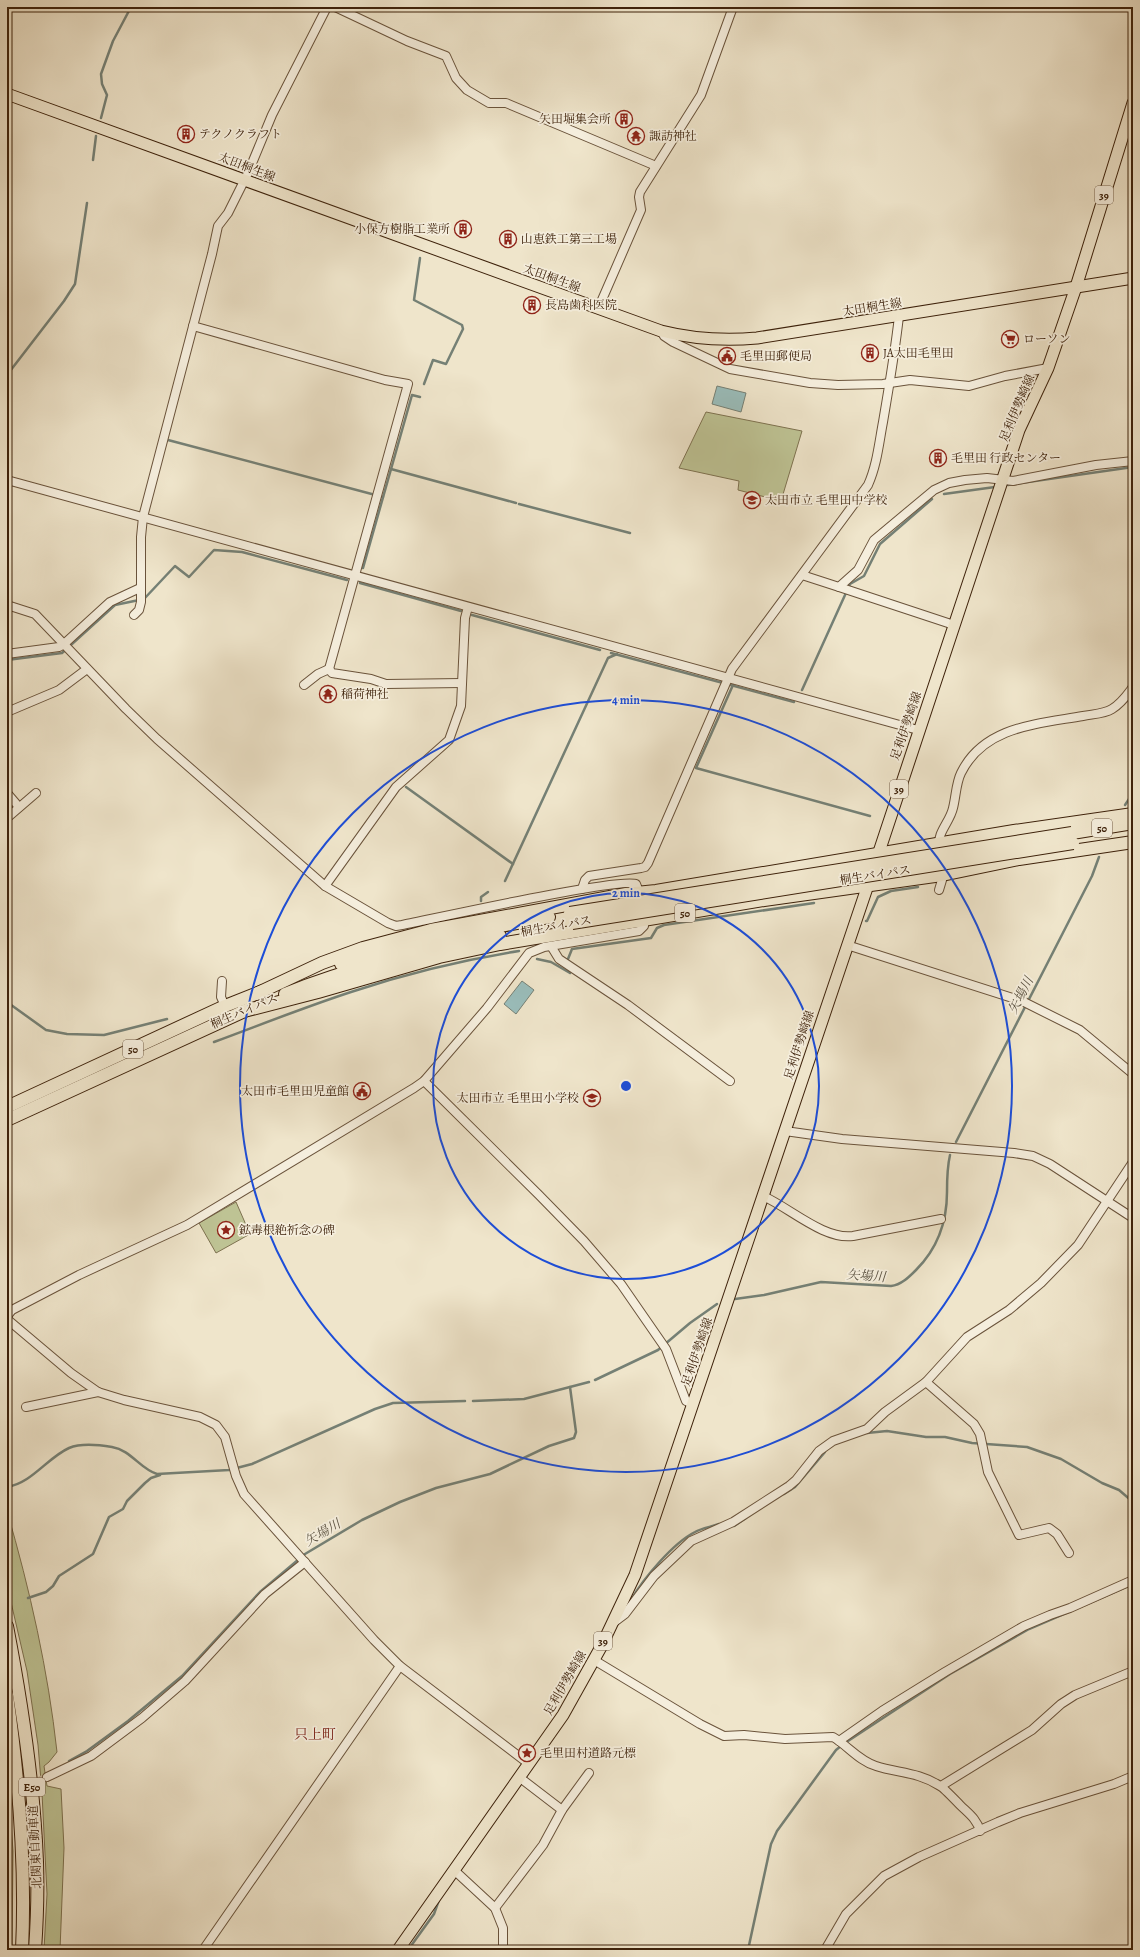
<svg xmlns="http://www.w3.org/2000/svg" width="1140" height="1957" font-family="Alegreya,'Noto Serif JP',serif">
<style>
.green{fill:#bec394;stroke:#7e7250}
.water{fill:#9abebc;stroke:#758075}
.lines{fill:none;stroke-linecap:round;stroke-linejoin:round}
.stream{stroke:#758075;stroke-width:2.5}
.minor-tunnel{stroke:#ccbea5;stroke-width:8;stroke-dasharray:8 4;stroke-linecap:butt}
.minor-casing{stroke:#6a533b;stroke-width:10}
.major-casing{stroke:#3e220b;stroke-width:13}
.highway-casing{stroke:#3e220b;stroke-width:14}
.minor{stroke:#f5eedd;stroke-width:8}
.major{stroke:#efe5cb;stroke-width:11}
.highway{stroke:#efe5cb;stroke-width:12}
.highway-bridge-casing{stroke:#3e220b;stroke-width:14;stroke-linecap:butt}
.highway-bridge{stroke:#efe5cb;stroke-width:12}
.ring{fill:none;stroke:#1d4ed8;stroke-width:2}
.labels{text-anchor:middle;stroke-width:3.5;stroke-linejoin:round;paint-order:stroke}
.shield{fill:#f5eedd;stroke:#755f4a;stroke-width:1}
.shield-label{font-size:11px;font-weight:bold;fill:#3e220b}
.poi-label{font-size:12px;fill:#3e220b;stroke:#f5eedd;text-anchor:start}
.street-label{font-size:12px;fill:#3e220b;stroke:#f5eedd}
.water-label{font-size:13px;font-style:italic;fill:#5a5140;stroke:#f5eedd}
.quarter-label{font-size:14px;fill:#7a1f14;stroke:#f5eedd}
.centre{fill:#1d4ed8;stroke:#f5eedd;stroke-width:2}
.ring-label{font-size:12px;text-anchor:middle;font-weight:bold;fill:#1d4ed8;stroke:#f5eedd;stroke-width:3.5;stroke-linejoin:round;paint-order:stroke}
</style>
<rect width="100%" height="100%" fill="#efe5cb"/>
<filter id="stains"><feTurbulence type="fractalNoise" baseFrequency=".005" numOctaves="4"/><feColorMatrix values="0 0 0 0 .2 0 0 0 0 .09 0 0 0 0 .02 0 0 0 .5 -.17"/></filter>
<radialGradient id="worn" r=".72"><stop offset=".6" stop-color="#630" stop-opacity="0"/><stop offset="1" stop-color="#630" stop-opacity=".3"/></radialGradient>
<g class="green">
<path d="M706,412L802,431L781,501L738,490L739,481L679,468Z"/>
<path d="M236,1202L250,1234L216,1253L199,1223Z"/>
<path d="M7,1511C30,1590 48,1670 57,1752L49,1762L44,1766L47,1786L61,1789L64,1848L60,1950H44L47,1894L42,1793L38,1745L27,1671L7,1585Z"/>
<path d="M7,1765L13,1851L12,1950H7Z"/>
</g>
<g class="water">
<path d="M717,386L746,393L741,412L712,404Z"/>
<path d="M522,981L534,990L516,1014L504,1004Z"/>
</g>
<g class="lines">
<g class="stream">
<path d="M101,118L107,95L102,84L101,74L113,41L131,7"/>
<path d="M93,160L96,136"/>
<path d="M420,258L414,300L462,325L463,329L446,364L433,360L424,384"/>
<path d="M7,375L64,301L75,284L87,203"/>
<path d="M168,440L383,497"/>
<path d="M391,469L516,503"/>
<path d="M1008,485L1133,467"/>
<path d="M944,494L995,487"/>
<path d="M519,504L630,533"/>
<path d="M363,568L412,395L420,397"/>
<path d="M360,583L461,611"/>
<path d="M472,615L600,650"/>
<path d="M611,653L794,702"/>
<path d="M7,660L62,653L115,605L144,599L175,566L189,577L214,550L242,552L347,580"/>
<path d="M733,685L696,768L870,816"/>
<path d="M802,690L850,584L864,576L880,544L932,499"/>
<path d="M406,787L513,864"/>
<path d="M1125,805L1129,799L1133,798"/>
<path d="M505,881L608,658L617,654"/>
<path d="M481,901V897L488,892"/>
<path d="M866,921H867L878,897L891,891L918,887"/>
<path d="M537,959L551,962L570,973"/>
<path d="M568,959L572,949L651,938L657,928L664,925L814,903"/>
<path d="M7,1002L46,1030L67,1034L104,1035L167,1019"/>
<path d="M214,1042C260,1025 305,1007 351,992C405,974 462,960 519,951"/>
<path d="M956,1142L1092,876L1099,857"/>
<path d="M735,1299L764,1295L821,1282L891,1286C901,1285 909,1277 916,1270C938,1248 947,1223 947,1192C947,1179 947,1168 950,1155"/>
<path d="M595,1380L658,1350L690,1323L717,1304"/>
<path d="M473,1401L524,1399L589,1382"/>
<path d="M867,1433L887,1431L926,1437H945L972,1443L1027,1447L1061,1459L1102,1483L1119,1490L1133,1502"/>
<path d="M7,1487C32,1483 47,1458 69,1448C81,1443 100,1445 112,1447C131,1450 140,1469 157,1474L229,1470L252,1464L375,1409L393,1403L465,1401"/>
<path d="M784,1494L795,1487L825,1452"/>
<path d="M734,1526L746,1518"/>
<path d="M28,1598L46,1592L53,1586L59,1576L93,1554L109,1517L123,1509L127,1501L145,1483L151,1478L160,1475"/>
<path d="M631,1600C643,1579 673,1543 695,1532C702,1528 711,1527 719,1524"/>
<path d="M845,1743L950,1674L1029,1629L1133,1584"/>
<path d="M69,1761L87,1751L128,1721L182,1676L260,1592L305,1554L362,1520L400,1502L436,1488L490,1474L549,1446L574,1438L576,1432L570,1387"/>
<path d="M408,1950L434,1914L439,1900"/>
<path d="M748,1950L771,1844L777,1831L836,1750L841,1746"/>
</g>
<path class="minor-tunnel" d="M7,1796L47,1777"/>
<g class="minor-casing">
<g id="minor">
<path d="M335,7L407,41L446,56L456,78L467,90L489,103H506L656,166"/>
<path d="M598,309L641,210L639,197L640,192L701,95L733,7"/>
<path d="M193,326L385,380L408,384L329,669"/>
<path d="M661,331L664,336L673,342L730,369L810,383L838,385L883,384L910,380L969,386L1005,376L1048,368"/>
<path d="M7,480L918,730"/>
<path d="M802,575L839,587L858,570L874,540L934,490L949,483L965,480L987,478L1013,481L1096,465L1133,461"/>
<path d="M839,587L954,625"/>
<path d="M7,605L35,614L126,709L157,739L325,886L388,923L396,926L402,925C432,919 621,877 636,884L641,897"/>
<path d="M134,615L139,610L141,602V537L143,517L212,254L218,226L228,213L248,173L272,115L327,7"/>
<path d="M7,654L59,647L64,644L110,602L140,588"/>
<path d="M304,685L318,674L329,669L332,673L371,679L386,684L462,683"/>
<path d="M7,712L59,690L87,669"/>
<path d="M7,793L19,807"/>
<path d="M7,818L36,793"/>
<path d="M939,847C937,832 950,822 953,808C956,796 956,783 961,773C984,726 1038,724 1083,716C1093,714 1104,714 1112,709C1122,703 1127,695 1133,687"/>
<path d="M325,886L396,787L449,740L461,706L465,618L468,607"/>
<path d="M582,889L585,880L589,876L641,868L645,867L648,863L732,669L868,485C877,465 879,443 883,422C889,387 895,352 899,316"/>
<path d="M939,890L942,880V871"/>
<path d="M847,945L1022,1001L1080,1030L1133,1074"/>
<path d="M551,946L559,959L628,1005L730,1081"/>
<path d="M222,981L221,997L225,1006"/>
<path d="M424,1081L539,1195L584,1241L621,1284L666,1349L686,1401L693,1404"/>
<path d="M785,1131L842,1139L1014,1153L1033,1156L1050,1164L1133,1218"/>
<path d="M763,1196C790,1208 824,1240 853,1236L941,1219"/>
<path d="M7,1316L12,1310L79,1275L187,1225L414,1088L424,1081L487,1008L529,953L544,947L639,931L644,926V917"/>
<path d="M7,1319L71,1373L98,1392L124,1400L200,1417L216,1425L225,1437L236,1476L244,1494L374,1640L400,1666L529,1764"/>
<path d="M926,1382L974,1424L980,1434L988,1472L1019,1535L1049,1528L1057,1534L1069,1553"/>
<path d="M26,1407L98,1392"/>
<path d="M613,1623L625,1614L654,1576L691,1541L733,1522L789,1486L796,1480L819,1451L833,1441L867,1429L885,1412L926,1382L967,1337L1009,1310L1041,1283L1078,1245L1133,1162"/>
<path d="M594,1660L700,1724L724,1736L744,1735L785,1739L833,1737C847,1745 859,1761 876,1766C897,1773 919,1772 940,1786C944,1788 955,1800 960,1805C968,1813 977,1819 980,1831"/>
<path d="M839,1741L882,1711L945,1672L1024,1626L1050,1615L1070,1608L1133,1580"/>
<path d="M47,1777L91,1756L142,1718L185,1681L265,1594L305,1562"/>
<path d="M519,1777L562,1810"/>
<path d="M941,1786L1032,1730L1061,1704L1075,1695L1133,1671"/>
<path d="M454,1870L495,1908L503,1928V1950"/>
<path d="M495,1908L543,1845L562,1810L589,1773"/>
<path d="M203,1950L400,1666"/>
<path d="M825,1950L846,1914L884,1876L919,1857L998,1822L1020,1813L1114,1784L1133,1776"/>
</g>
</g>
<g class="major-casing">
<g id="major">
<path d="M7,94L661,331C693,339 724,341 757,338L1133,278"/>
<path d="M876,861L1019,430L1048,368L1076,287L1133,103"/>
<path d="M398,1950L563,1715L601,1647L635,1575L870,879"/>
</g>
</g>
<g class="highway-casing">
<g id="highway">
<path d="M1072,833L1133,823"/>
<path d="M341,964L431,939L549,917"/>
<path d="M256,994L322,963L363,948L431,930L626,894L656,891L1014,831L1133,814"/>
<path d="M285,994C354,966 427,949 500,936"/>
<path d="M244,1011L318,992L439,957L500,944L764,900L942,875L1019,859L1133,842"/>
<path d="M7,1107L225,1006L263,991"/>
<path d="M7,1120L251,1008"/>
<path d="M7,1626C22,1704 34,1782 37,1862C38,1891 37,1921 35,1950"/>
<path d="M7,1695C19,1780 26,1865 22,1950"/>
</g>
</g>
<use href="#minor" class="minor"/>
<use href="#major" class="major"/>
<use href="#highway" class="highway"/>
<g class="highway-bridge-casing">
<g id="highway-bridge">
<path d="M570,913L1072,833"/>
<path d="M572,923L1073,843"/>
</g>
</g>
<use href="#highway-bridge" class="highway-bridge"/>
</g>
<g class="ring">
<circle cx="626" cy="1086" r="193"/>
<circle cx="626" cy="1086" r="386"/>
</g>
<defs>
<g id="building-ring" transform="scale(0.9)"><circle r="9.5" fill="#f5eedd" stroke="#8f2418" stroke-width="1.5"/><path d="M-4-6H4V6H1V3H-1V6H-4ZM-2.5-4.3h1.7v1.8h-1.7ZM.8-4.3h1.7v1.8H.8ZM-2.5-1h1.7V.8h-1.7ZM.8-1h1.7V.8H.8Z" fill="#8f2418"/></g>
<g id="temple-ring" transform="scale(0.9)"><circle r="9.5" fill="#f5eedd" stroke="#8f2418" stroke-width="1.5"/><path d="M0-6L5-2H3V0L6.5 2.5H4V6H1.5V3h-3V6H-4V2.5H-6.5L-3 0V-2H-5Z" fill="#8f2418"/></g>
<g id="supermarket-ring" transform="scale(0.9)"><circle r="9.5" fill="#f5eedd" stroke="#8f2418" stroke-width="1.5"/><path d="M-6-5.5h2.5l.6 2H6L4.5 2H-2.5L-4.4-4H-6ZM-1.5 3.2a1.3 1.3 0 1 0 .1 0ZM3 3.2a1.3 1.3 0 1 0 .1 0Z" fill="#8f2418"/></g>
<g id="civic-ring" transform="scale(0.9)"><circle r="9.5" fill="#f5eedd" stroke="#8f2418" stroke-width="1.5"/><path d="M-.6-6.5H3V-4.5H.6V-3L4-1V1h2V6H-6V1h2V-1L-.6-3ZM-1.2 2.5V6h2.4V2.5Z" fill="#8f2418"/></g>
<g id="school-ring" transform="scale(0.9)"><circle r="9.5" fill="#f5eedd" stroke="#8f2418" stroke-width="1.5"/><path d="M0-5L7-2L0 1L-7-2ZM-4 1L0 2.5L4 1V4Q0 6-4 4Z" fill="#8f2418"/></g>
<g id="sight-ring" transform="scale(0.9)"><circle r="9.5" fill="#f5eedd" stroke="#8f2418" stroke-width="1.5"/><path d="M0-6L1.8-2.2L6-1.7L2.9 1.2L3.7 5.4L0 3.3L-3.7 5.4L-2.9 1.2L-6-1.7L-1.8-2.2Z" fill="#8f2418"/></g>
</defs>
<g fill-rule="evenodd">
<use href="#building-ring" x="624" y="119"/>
<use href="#building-ring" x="186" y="134"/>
<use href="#temple-ring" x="636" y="136"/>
<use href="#building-ring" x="463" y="229"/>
<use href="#building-ring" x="508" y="239"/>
<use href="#building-ring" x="532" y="305"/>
<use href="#supermarket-ring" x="1010" y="339"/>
<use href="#building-ring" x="870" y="353"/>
<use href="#civic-ring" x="727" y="356"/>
<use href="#building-ring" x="938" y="458"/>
<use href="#school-ring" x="752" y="500"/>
<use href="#temple-ring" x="328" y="694"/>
<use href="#civic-ring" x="362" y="1091"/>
<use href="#school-ring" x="592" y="1098"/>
<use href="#sight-ring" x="226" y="1230"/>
<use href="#sight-ring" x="527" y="1753"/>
</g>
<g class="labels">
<g class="shield">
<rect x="1095" y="186" width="18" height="18" rx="3"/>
<rect x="890" y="780" width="18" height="18" rx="3"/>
<rect x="1092" y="819" width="20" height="18" rx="3"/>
<rect x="675" y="904" width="20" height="18" rx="3"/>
<rect x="123" y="1040" width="20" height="18" rx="3"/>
<rect x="594" y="1632" width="18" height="18" rx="3"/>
<rect x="19" y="1778" width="26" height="18" rx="3"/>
</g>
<g class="shield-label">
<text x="1104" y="199">39</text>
<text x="899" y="793">39</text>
<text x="1102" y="832">50</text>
<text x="685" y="917">50</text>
<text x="133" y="1053">50</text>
<text x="603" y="1645">39</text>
<text x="32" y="1791">E50</text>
</g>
<g class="poi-label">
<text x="611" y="123" text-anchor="end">矢田堀集会所</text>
<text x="199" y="138">テクノクラフト</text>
<text x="649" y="140">諏訪神社</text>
<text x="450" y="233" text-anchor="end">小保方樹脂工業所</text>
<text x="521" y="243">山恵鉄工第三工場</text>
<text x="545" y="309">長島歯科医院</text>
<text x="1023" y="343">ローソン</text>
<text x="883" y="357">JA太田毛里田</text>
<text x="740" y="360">毛里田郵便局</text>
<text x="951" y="462">毛里田 行政センター</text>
<text x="765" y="504">太田市立 毛里田中学校</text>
<text x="341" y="698">稲荷神社</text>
<text x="349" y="1095" text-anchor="end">太田市毛里田児童館</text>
<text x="579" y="1102" text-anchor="end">太田市立 毛里田小学校</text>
<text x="239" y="1234">鉱毒根絶祈念の碑</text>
<text x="540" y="1757">毛里田村道路元標</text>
</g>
<g class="street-label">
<text transform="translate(247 167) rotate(21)" y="4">太田桐生線</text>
<text transform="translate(552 278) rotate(20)" y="4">太田桐生線</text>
<text transform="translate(872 307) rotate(-9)" y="4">太田桐生線</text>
<text transform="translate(1017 408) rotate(-67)" y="4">足利伊勢崎線</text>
<text transform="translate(906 726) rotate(-71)" y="4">足利伊勢崎線</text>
<text transform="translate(875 875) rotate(-9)" y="4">桐生バイパス</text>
<text transform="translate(556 926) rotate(-10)" y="4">桐生バイパス</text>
<text transform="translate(244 1011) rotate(-23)" y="4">桐生バイパス</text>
<text transform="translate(799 1045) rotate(-72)" y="4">足利伊勢崎線</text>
<text transform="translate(697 1352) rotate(-71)" y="4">足利伊勢崎線</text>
<text transform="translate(565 1683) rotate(-60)" y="4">足利伊勢崎線</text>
<text transform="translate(35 1847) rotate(-93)" y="4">北関東自動車道</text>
</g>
<g class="water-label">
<text transform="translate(1020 995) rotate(-63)" y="5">矢場川</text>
<text transform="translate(866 1275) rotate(4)" y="5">矢場川</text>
<text transform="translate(322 1532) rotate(-31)" y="5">矢場川</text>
</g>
<g class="quarter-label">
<text x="315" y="1739">只上町</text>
</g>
</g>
<circle cx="626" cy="1086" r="6" class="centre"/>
<g class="ring-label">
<text x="626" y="704">4 min</text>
<text x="626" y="897">2 min</text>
</g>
<rect width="1140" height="1957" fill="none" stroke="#efe5cb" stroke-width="24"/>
<rect x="8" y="8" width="1124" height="1941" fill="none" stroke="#3e220b" stroke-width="2"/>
<rect x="12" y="12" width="1116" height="1933" fill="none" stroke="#3e220b"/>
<rect width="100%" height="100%" filter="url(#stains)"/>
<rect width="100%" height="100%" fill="url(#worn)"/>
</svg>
